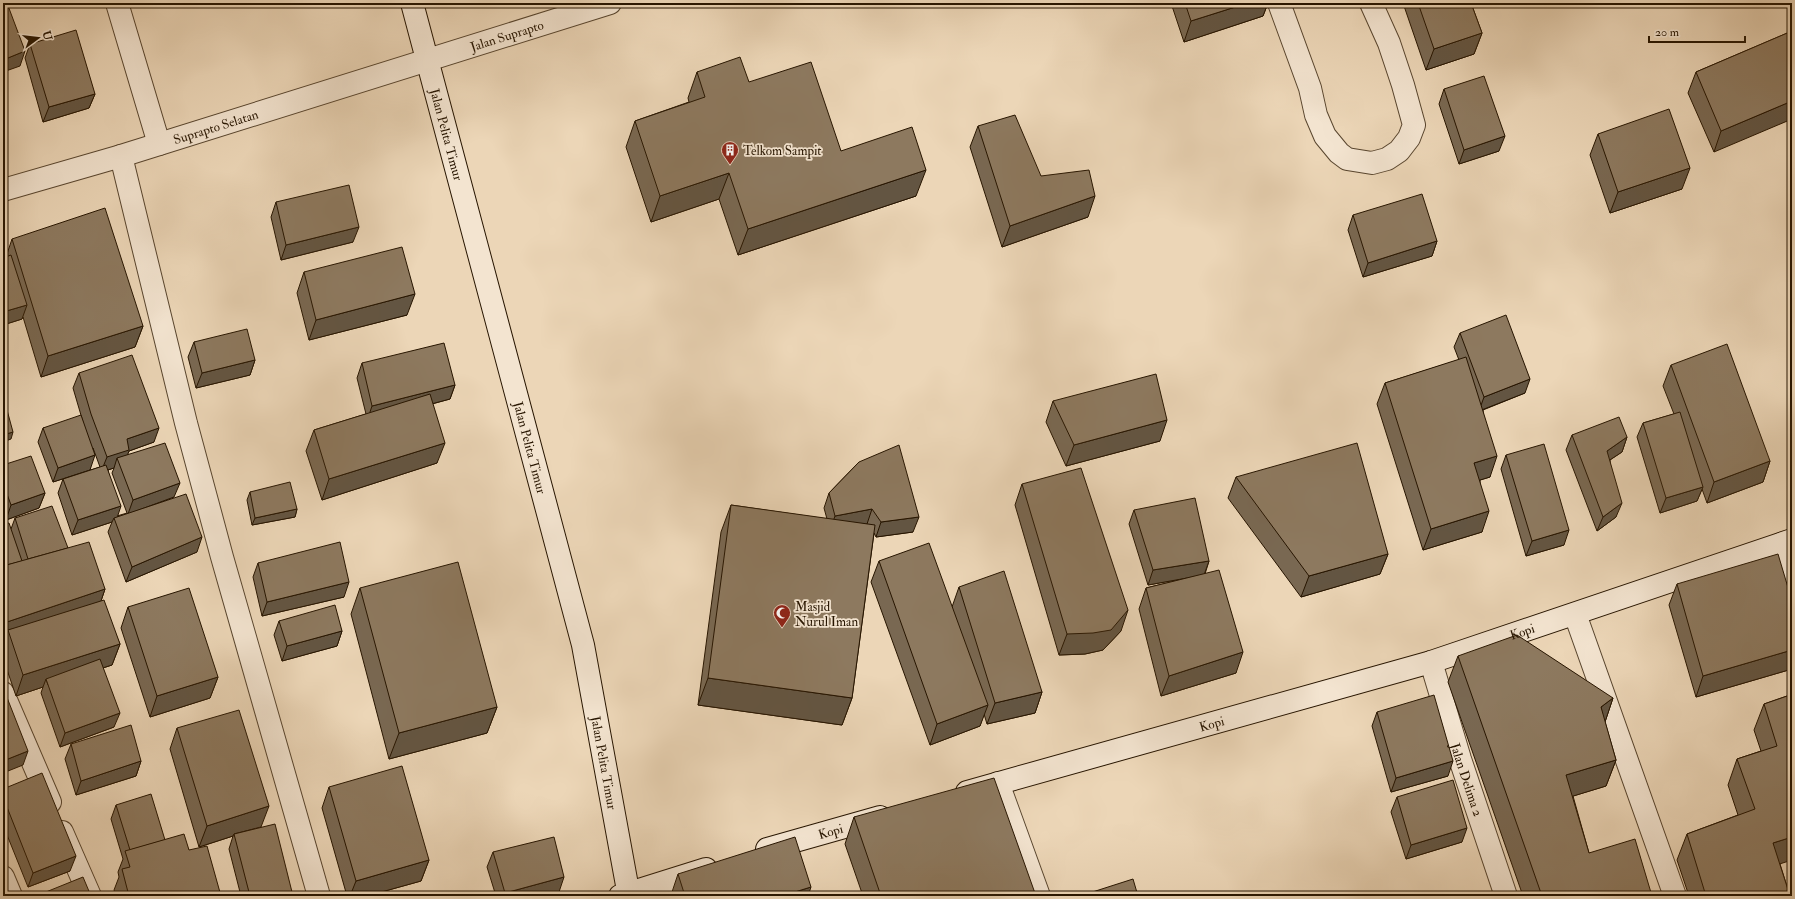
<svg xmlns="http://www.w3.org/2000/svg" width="1795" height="899" font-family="'IM FELL Double Pica',serif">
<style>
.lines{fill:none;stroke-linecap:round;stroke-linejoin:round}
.street-casing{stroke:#58452e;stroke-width:24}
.secondary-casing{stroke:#271500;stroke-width:24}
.street{stroke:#f3e4d0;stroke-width:22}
.secondary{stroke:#f3e4d0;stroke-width:22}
.wall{fill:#796852;stroke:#271500;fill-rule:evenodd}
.shaded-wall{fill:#635542;stroke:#271500}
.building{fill:#8d795f;stroke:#271500}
.labels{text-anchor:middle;stroke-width:3.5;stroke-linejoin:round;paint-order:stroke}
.street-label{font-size:13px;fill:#271500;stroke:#f3e4d0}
.poi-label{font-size:13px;fill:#271500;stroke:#f3e4d0;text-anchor:start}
</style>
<rect width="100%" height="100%" fill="#ecd6b7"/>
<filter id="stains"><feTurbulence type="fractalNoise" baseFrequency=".005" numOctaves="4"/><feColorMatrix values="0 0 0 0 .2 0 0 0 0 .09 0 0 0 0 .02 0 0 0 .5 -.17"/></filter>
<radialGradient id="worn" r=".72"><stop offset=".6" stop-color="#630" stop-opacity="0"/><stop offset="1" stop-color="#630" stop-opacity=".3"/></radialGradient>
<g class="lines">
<g class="street-casing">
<g id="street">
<path d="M117,3L159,144"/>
<path d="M1279,3L1310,88L1316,115L1325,136L1339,153L1347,159L1372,163L1387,159L1399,151L1409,138L1414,125L1403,85L1389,43L1371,3"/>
<path d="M121,156L186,423L222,557L319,896"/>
<path id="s1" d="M3,190L121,156L610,3"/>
<path d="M1781,544L1792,574"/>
<path d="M1575,614L1675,896"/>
<path id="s2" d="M1431,662L1460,759L1506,896"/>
<path d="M3,693L50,802"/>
<path d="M998,783L1039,896"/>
<path d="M62,832L90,896"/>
<path d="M3,877L11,896"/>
</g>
</g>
<g class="secondary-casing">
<g id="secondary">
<path id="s3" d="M412,3L583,645L629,896"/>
<path id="s4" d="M967,792L1431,662L1792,540"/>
<path id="s5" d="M767,849L880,817"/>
<path d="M620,896L706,869"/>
</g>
</g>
<use href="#street" class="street"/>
<use href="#secondary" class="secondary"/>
</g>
<g class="wall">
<path d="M1171,3H1268L1263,16L1184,42Z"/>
<path d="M1403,3H1471L1482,33L1474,54L1426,70Z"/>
<path d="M1792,31L1714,152L1688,93L1696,72Z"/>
<path d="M30,44L95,94L89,108L43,122L25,58Z"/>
<path d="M697,72L749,82L841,151L916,196L738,255L719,199L651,222L626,147L635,121L689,102L688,98Z"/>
<path d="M1444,89L1499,151L1459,164L1439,104Z"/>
<path d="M978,126L1041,176L1088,217L1002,247L970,147Z"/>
<path d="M1598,134L1682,189L1610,213L1590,155Z"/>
<path d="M276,202L353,242L281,260L271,217Z"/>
<path d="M1353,215L1437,241L1432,256L1363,277L1348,230Z"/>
<path d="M12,239L143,326L135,347L41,377L23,317L22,319L3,325V258L6,257Z"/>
<path d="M304,272L407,315L309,340L297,293Z"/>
<path d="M1460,333L1525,393L1483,410L1490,477L1480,480L1482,532L1423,550L1377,404L1385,383L1459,360L1454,347Z"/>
<path d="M194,342L255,360L250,375L196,388L188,357Z"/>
<path d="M362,363L455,385L450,399L432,404L437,463L322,500L306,451L314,430L366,414L357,378Z"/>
<path d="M1671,365L1770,461L1763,482L1707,503L1702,489L1697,501L1660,513L1637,437L1643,423L1674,414L1663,386Z"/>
<path d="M79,373L154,442L129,451L127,455L174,497L156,504L197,552L126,582L108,532L112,522L72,535L58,493L63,479L100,467L93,448L90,470L53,482L38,442L43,428L83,422L73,388ZM114,468L112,473L127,513L117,516L108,470Z"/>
<path d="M1053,401L1160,441L1066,466L1046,422Z"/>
<path d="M1572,435L1627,437L1622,452L1610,460L1616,517L1597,531L1566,450Z"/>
<path d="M1506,455L1564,545L1526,556L1501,469Z"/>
<path d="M859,462L913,532L876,537L874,533L852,698L842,725L698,705L721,532L731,505L827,519L824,508L829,493Z"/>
<path d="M3,465L45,493L39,508L6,520L4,516L3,519Z"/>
<path d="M1236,477L1388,554L1380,574L1301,597L1228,498Z"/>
<path d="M1022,484L1121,631L1103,650L1085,654L1059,655L1015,505Z"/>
<path d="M250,492L297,509L295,517L252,525L247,500Z"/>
<path d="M1134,510L1209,561L1205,574L1236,673L1161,696L1139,609L1146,588L1188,578L1148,585L1129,524Z"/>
<path d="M15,518L68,548L105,589L101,601L120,644L112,665L103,668L114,727L60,747L41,693L43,687L16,696L3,658V645L4,641H3V524L11,529Z"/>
<path d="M879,561L952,607L959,587L1042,692L1035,713L987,724L984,714L980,726L930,745L871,582Z"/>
<path d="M258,563L344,597L262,616L253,577Z"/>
<path d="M1677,584L1792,601V669L1696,697L1669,605Z"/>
<path d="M360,588L497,707L487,733L389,759L351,614Z"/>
<path d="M128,607L218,677L210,698L150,717L121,628Z"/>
<path d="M279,621L342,631L337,646L282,661L274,635Z"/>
<path d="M1458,656L1613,698L1605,722L1616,760L1606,786L1573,796L1589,853L1652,896H1523L1448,682Z"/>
<path d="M1790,695L1780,864L1790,896H1689L1677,860L1687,834L1738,815L1728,785L1737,759L1761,751L1754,730L1764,704Z"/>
<path d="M1377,712L1448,776L1391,792L1372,726Z"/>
<path d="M177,728L261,827L293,896H241L229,849L233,836L199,847L170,749Z"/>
<path d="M71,744L141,761L136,776L76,795L65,759Z"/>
<path d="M329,787L429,860L421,881L367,896H347L322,808Z"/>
<path d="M3,789L70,871L28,887L3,825Z"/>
<path d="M1397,797L1462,842L1406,859L1391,812Z"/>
<path d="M116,805L165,840L189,850L221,896H116L114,890L119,877L118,872L123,859L111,819Z"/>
<path d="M854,817L1036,896H863L845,844Z"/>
<path d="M493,852L559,892L544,896H496L487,867Z"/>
<path d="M678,874L808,896H671V895Z"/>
</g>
<g class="shaded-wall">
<path d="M1248,3H1268L1263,16L1184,42L1191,21Z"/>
<path d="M1482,33L1474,54L1426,70L1434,49Z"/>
<path d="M25,51L20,66L3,72V60Z"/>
<path d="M95,94L89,108L43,122L49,107Z"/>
<path d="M1792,101V119L1714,152L1721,131Z"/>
<path d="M1505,136L1499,151L1459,164L1464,150Z"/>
<path d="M1690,168L1682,189L1610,213L1618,192Z"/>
<path d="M926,170L916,196L738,255L748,229Z"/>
<path d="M729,173L719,199L651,222L660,196Z"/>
<path d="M1095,196L1088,217L1002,247L1010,226Z"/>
<path d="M359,227L353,242L281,260L286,245Z"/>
<path d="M1437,241L1432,256L1363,277L1368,263Z"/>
<path d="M415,294L407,315L309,340L316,320Z"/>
<path d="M27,305L22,319L3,325V312Z"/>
<path d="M143,326L135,347L41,377L48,356Z"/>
<path d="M255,360L250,375L196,388L202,373Z"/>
<path d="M1530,379L1525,393L1479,411L1484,397Z"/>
<path d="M455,385L450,399L367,421L372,406Z"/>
<path d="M1167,420L1160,441L1066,466L1074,445Z"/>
<path d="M159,428L154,442L129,451L124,464L117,458L114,468L101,472L107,457L127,439Z"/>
<path d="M13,432L11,439L3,442V435Z"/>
<path d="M1627,437L1622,452L1602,465L1607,451Z"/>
<path d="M445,443L437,463L322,500L329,479Z"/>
<path d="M95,455L90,470L53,482L58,468Z"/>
<path d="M1497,456L1490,477L1467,484L1474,463Z"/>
<path d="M1770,461L1763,482L1707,503L1714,482Z"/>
<path d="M180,483L174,497L128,514L133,500Z"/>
<path d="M1703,487L1697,501L1660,513L1666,498Z"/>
<path d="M45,493L39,508L6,520L11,505Z"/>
<path d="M1622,503L1616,517L1597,531L1603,517Z"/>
<path d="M121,506L116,521L114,518L112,522L72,535L78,520Z"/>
<path d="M297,509L295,517L252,525L255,518Z"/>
<path d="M872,509L867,524L830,530L835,516Z"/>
<path d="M1489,511L1482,532L1423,550L1431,529Z"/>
<path d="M919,517L913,532L876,537L881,522Z"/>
<path d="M1569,530L1564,545L1526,556L1532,541Z"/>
<path d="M202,537L197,552L126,582L132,567Z"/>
<path d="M1388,554L1380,574L1301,597L1309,576Z"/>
<path d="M1209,561L1204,575L1148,585L1153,570Z"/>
<path d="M349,582L344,597L262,616L267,602Z"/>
<path d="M105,589L98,610L8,630L4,641H3V626L4,623Z"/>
<path d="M1128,610L1121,631L1103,650L1085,654L1059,655L1067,634Z"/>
<path d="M342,631L337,646L282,661L287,646Z"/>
<path d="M120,644L112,665L48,685L46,679L43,687L16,696L23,675Z"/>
<path d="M1792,650V669L1696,697L1703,676Z"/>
<path d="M1243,652L1236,673L1161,696L1169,676Z"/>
<path d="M218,677L210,698L150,717L157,696Z"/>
<path d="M708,678L852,698L842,725L698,705Z"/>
<path d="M1042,692L1035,713L987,724L995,703Z"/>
<path d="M1613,698L1604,725L1601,707Z"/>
<path d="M988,705L980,726L930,745L937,724Z"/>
<path d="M497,707L487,733L389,759L399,733Z"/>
<path d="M120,713L114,727L60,747L65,733Z"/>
<path d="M28,751L23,765L3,773V761Z"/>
<path d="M1616,760L1606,786L1557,801L1566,775Z"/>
<path d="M141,761L136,776L76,795L81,781Z"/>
<path d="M1453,761L1448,776L1391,792L1396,778Z"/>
<path d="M269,806L261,827L234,834L233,836L199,847L207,826Z"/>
<path d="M1467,828L1462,842L1406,859L1411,845Z"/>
<path d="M1792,837V860L1764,869L1773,843Z"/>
<path d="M76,856L70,871L28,887L33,873Z"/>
<path d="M429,860L421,881L367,896H350L356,881Z"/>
<path d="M564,877L559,892L544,896H504L505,893Z"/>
<path d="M811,887L808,896H782Z"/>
</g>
<g class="building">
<path d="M3,3H7L25,51L3,60Z"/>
<path d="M1185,3H1248L1191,21Z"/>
<path d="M1418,3H1471L1482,33L1434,49Z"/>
<path d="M76,30L95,94L49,107L30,44Z"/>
<path d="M1792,31V101L1721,131L1696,72Z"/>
<path d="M740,57L749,82L811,62L841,151L912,127L926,170L748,229L729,173L660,196L635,121L705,97L697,72Z"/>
<path d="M1484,76L1505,136L1464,150L1444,89Z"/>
<path d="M1669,109L1690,168L1618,192L1598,134Z"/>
<path d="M1015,115L1041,176L1089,170L1095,196L1010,226L978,126Z"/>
<path d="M349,185L359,227L286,245L276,202Z"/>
<path d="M1422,194L1437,241L1368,263L1353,215Z"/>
<path d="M105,208L143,326L48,356L12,239Z"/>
<path d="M402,247L415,294L316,320L304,272Z"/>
<path d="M11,255L27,305L3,312V258Z"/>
<path d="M1506,315L1530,379L1484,397L1460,333Z"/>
<path d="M247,329L255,360L202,373L194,342Z"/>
<path d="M444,343L455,385L372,406L362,363Z"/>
<path d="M1727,344L1770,461L1714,482L1671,365Z"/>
<path d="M132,355L159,428L127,439L129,450L107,457L91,414L79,373Z"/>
<path d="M1466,357L1497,456L1474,463L1489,511L1431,529L1385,383Z"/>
<path d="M1156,374L1167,420L1074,445L1053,401Z"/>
<path d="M430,394L445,443L329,479L314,430Z"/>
<path d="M7,410L13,432L3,435V411Z"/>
<path d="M1680,412L1703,487L1666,498L1643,423Z"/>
<path d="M81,415L95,455L58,468L43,428Z"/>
<path d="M1619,417L1627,437L1607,451L1622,503L1603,517L1572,435Z"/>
<path d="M165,443L180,483L133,500L117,458Z"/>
<path d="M1357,443L1388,554L1309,576L1236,477Z"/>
<path d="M1544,444L1569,530L1532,541L1506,455Z"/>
<path d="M899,445L919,517L881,522L872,509L835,516L829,493L859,462Z"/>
<path d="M31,456L45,493L11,505L3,483V465Z"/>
<path d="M106,465L121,506L78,520L63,479Z"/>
<path d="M1081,468L1128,610L1111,630L1093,633L1067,634L1022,484Z"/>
<path d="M290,482L297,509L255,518L250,492Z"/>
<path d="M186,494L202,537L132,567L114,518Z"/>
<path d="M1195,498L1209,561L1153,570L1134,510Z"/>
<path d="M731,505L875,525L852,698L708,678Z"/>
<path d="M52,506L68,548L28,559L15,518Z"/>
<path d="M9,523L22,561L3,566V524Z"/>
<path d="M89,542L105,589L4,623L3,619V566Z"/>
<path d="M340,542L349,582L267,602L258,563Z"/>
<path d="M929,543L988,705L937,724L879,561Z"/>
<path d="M1778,554L1792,601V650L1703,676L1677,584Z"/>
<path d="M458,562L497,707L399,733L360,588Z"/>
<path d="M1219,570L1243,652L1169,676L1146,588Z"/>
<path d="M1004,571L1042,692L995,703L959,587Z"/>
<path d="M189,588L218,677L157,696L128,607Z"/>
<path d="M104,600L120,644L23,675L8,630Z"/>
<path d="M335,605L342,631L287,646L279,621Z"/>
<path d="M1517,635L1613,698L1601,707L1616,760L1566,775L1589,853L1635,839L1652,896H1542L1458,656Z"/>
<path d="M100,659L120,713L65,733L46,679Z"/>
<path d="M6,695L28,751L3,761V696Z"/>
<path d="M1434,695L1453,761L1396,778L1377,712Z"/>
<path d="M1790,695L1792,696V837L1773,843L1790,896H1706L1687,834L1755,809L1737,759L1777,746L1764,704Z"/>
<path d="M239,710L269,806L207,826L177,728Z"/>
<path d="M131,725L141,761L81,781L71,744Z"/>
<path d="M402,766L429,860L356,881L329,787Z"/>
<path d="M42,773L76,856L33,873L3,797V789Z"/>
<path d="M994,778L1036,896H881L854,817Z"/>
<path d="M1453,780L1467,828L1411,845L1397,797Z"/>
<path d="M151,794L165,840L130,850L116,805Z"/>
<path d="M275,824L293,896H250L234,834Z"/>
<path d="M184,834L189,850L207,846L221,896H129L122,869L130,867L125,851Z"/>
<path d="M554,837L564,877L505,893L493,852Z"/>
<path d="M795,837L811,887L782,896H685L678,874Z"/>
<path d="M83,877L91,896H36Z"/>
<path d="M1133,879L1138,896H1080Z"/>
<path d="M3,886L6,896H3Z"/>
</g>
<defs>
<g id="building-pin" transform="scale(0.9)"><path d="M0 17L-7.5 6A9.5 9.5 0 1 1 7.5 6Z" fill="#8f2418" stroke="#f3e4d0"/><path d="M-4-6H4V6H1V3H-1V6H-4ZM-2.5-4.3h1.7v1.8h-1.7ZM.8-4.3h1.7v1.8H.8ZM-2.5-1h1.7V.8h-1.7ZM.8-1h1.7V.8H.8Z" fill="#fff"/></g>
<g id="mosque-pin" transform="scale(0.9)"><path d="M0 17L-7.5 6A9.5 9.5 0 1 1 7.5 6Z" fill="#8f2418" stroke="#f3e4d0"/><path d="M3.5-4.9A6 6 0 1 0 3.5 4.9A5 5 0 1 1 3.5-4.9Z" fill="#fff"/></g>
</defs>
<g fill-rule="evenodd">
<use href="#building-pin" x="730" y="150"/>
<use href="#mosque-pin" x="782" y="613"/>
</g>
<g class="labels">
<g class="street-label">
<text dy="5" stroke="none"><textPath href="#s1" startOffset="527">Jalan Suprapto</textPath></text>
<text dy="5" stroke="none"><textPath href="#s1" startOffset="222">Suprapto Selatan</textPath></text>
<text dy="5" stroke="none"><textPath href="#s3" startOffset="136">Jalan Pelita Timur</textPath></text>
<text dy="5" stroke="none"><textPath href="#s3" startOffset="460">Jalan Pelita Timur</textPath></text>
<text dy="5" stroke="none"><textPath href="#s4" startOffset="578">Kopi</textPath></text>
<text dy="5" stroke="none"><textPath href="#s4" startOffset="254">Kopi</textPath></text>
<text dy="5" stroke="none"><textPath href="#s3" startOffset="784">Jalan Pelita Timur</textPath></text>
<text dy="5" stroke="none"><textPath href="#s2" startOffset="123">Jalan Delima 2</textPath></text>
<text dy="5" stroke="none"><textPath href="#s5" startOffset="66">Kopi</textPath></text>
</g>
<g class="poi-label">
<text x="743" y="155">Telkom Sampit</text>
<text x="795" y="611">Masjid<tspan x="795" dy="15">Nurul Iman</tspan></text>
</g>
</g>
<rect width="1795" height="899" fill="none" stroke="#ecd6b7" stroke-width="16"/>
<rect x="4" y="4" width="1787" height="891" fill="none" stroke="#271500" stroke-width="2"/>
<rect x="8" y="8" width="1779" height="883" fill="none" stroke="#271500"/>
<g transform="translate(38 38) rotate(75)" stroke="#f3e4d0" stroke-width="3" paint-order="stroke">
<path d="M0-3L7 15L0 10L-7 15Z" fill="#271500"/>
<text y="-6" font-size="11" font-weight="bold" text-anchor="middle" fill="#271500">U</text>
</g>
<path d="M1649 36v6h96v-6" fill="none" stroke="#271500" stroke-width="2"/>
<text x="1655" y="36" font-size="12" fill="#271500" stroke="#f3e4d0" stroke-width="3" paint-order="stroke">20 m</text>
<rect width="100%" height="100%" filter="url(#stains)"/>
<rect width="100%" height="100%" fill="url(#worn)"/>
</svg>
